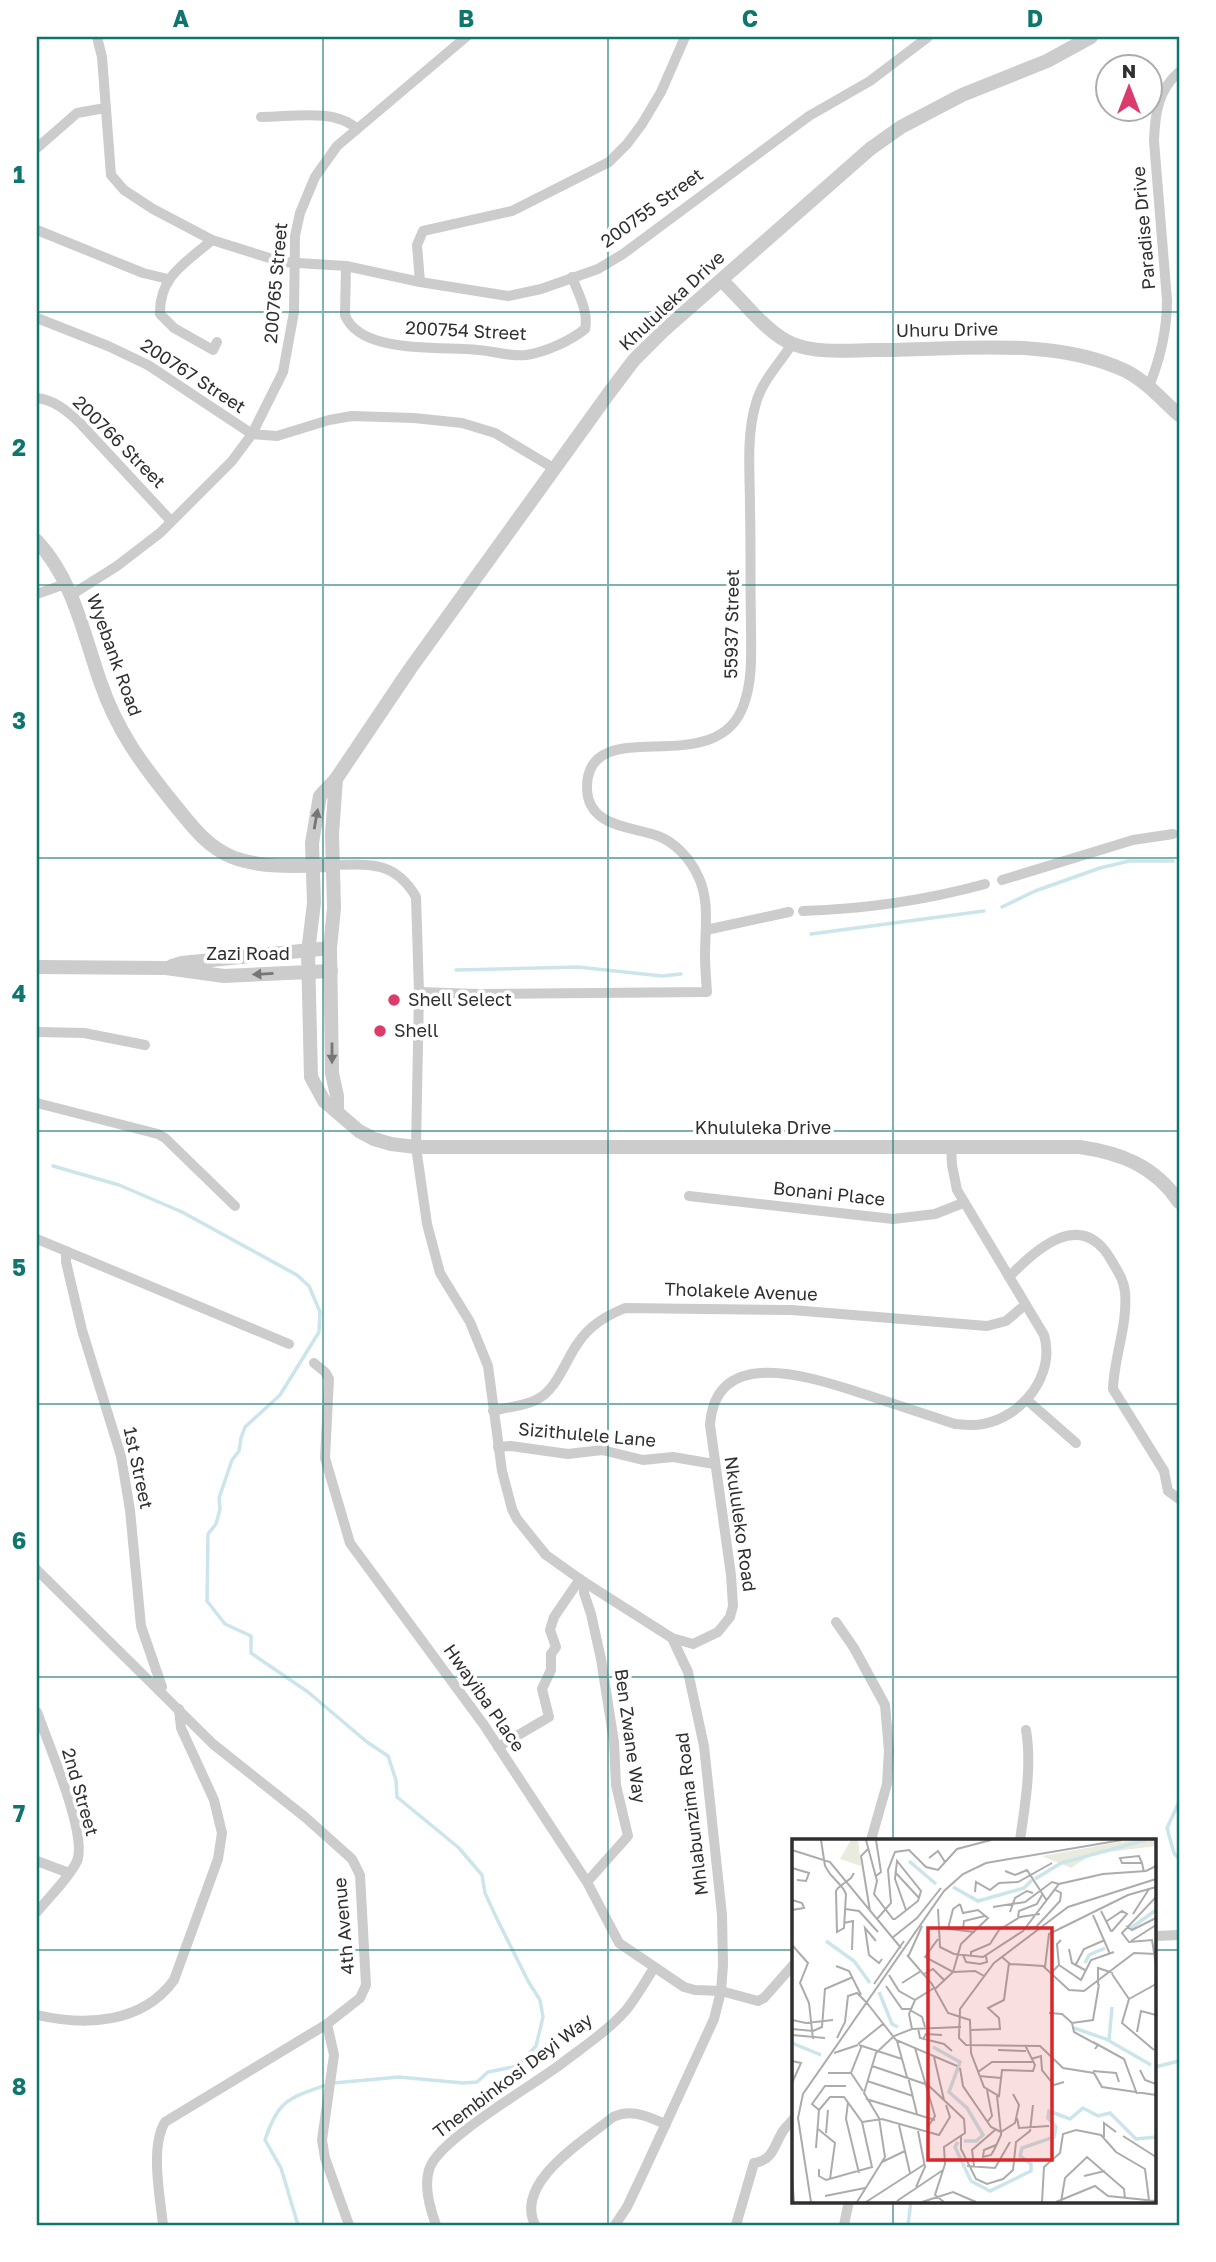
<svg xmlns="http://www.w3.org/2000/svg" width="1216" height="2262" font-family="'Golos Text',sans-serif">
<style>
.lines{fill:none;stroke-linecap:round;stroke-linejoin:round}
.stream{stroke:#cbe5ea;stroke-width:3.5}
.minor{stroke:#ccc;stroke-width:10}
.tertiary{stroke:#ccc;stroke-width:14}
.oneway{fill:#767676}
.grid{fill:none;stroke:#0f766e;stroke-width:2;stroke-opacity:0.55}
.poi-dot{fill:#dc3b6c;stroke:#fff;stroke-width:2.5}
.labels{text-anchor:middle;stroke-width:7;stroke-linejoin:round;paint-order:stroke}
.street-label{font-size:18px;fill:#2f2f2f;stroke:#fff}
.poi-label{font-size:18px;fill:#2f2f2f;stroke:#fff;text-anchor:start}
.inset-river{fill:none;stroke:#cbe5ea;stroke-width:3.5}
.inset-road{fill:none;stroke:#acacac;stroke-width:2}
.view{fill:#d62828;fill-opacity:0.15;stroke:#d62828;stroke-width:3.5}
.inset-edge{fill:none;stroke:#2f2f2f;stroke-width:3.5}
.neatline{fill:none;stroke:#0f766e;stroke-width:2.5}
.grid-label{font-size:23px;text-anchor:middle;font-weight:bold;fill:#0f766e}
</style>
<rect width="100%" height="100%" fill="#fff"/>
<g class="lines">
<g class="stream">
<path d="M1002,907L1035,891L1100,868L1129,861H1173"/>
<path d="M811,934L984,911"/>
<path d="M456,970L578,967L662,976L681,974"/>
<path d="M53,1166L119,1185L182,1212L297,1275L309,1286L320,1312L319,1332L280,1395L245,1427L241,1438L239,1451L232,1460L219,1498L220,1509L216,1524L208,1534L207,1601L225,1624L251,1636V1653L308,1692L367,1742L388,1756L396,1780L397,1797L459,1848L482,1875L485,1893L497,1919L528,1981L540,2000L543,2017L536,2046L518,2066L488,2072L477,2082L463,2083L399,2077L334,2083"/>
<path d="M1179,1802L1167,1828L1174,1853L1179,1859"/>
<path d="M1155,2067L1179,2061"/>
<path d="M298,2225L281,2168L265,2140C278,2100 289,2098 326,2085"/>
<path d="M908,2225L911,2201"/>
</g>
<g class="minor">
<path d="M97,37L102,57L111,175L124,190L153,209L212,240L282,262L346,266L420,282L508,296L541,289L598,269L623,254L809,116L870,81L928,37"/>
<path d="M261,117C291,117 335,108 357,129"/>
<path d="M37,148L77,113L105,108"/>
<path d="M37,230L143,273L168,279"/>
<path d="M212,240C186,263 159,276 160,314L174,328L213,350L217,342"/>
<path d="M346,266L345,315C360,355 444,346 478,350C495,351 510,357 526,355C546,352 570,341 585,329C589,312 578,293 572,277"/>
<path d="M420,282L417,245L423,231L512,211L609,162L627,144L642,124L661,92L685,37"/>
<path d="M37,318L108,346L148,365L252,434L277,436L329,420L352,416L414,418L462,423L495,433L555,469"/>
<path d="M1149,386C1161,357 1167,331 1167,300L1154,141C1155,114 1158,90 1179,72"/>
<path d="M37,398C54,400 66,410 79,422L171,521"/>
<path d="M37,594L65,584"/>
<path d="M71,595L117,566L160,533L232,461L252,434L283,372L294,312L295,236L300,213L315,177L337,146L466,37"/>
<path d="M333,865C370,864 395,861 416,897L419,992L416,1147L427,1224L440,1273L470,1322L488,1366L502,1471L512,1509L517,1519L546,1555L584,1582L672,1638L693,1644L718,1632L730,1617L733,1606L731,1575L710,1425C716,1342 816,1379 864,1394C894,1404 925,1414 955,1424C965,1425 974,1426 983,1424C1022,1417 1056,1375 1044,1335L957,1190L952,1165L951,1146"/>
<path d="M1002,880L1133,840L1173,834"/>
<path d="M803,911C867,909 923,901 985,884"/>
<path d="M706,930L789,912"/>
<path d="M419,992L478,994L707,992C706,979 705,967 705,955C705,929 710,900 698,876C691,860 675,842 658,836C630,826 586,827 587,786C589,710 717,784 744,704C753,679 751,651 751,625C750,586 751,547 750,508C750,474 746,436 756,403C762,381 780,363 792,344"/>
<path d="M37,1032L84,1033L145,1045"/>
<path d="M37,1103L158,1134L165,1138L235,1206"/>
<path d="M689,1196L893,1219L935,1214L963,1203"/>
<path d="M37,1239L289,1344"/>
<path d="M66,1251V1262L82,1330L121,1456L130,1510L141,1626L162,1687"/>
<path d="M1009,1277C1036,1249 1080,1209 1110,1258C1116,1269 1124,1279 1125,1292C1128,1325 1114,1357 1113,1389L1164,1471L1168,1491L1179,1499"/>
<path d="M314,1363L325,1372L329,1379L325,1458L350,1543L484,1725L587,1882L619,1943L684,1987L695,1990L721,1991L758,2001L764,1998L794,1964"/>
<path d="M1027,1400L1076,1443"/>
<path d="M493,1411C507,1407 524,1406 536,1400C557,1390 565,1361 578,1343C590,1325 606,1316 625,1308L792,1310L987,1326L1006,1321L1025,1305"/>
<path d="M498,1447L511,1446L568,1454L602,1450L643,1460L673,1457L714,1464"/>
<path d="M37,1570L213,1744L305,1817L352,1859L360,1875L366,1985L360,1998L327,2024L165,2122C150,2147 160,2196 163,2225"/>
<path d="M584,1582V1593L591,1614L601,1659L614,1742L616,1785L628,1836L587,1882"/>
<path d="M836,1622L854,1648L885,1705L889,1751L887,1784L871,1840"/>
<path d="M37,1712C47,1741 88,1835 77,1861C70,1877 48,1898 37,1912"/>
<path d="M498,1747L549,1717L542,1689L551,1670V1654L556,1647L550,1630L554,1617L580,1579"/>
<path d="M1020,1840C1025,1806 1032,1765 1026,1730"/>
<path d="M37,1861L69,1873"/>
<path d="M1155,1936L1179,1935"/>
<path d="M37,2015C85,2026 142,2024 174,1980L218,1859L222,1833L214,1800L181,1728L179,1709"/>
<path d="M327,2024L334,2055L322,2140L325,2158L349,2225"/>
<path d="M436,2225C430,2208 423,2185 430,2167C442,2137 536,2084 565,2061C586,2045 610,2029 627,2009C637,1996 645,1982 654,1968"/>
<path d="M535,2225C514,2182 584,2141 613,2117C632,2108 648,2117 666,2124"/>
<path d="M615,2225L627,2207L645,2169L714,2019L721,1991L723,1965L722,1915L704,1746L688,1672L672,1638"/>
<path d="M736,2225L754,2163C773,2161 774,2145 783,2131C786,2126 791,2123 794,2118"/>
<path d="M844,2225L849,2201"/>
</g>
<g class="tertiary">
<path d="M1091,37L1047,61L962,95L901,127L870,149L663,331L634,360L609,393L410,669L336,779L320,796L312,843L314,903L308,952L311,1077L324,1101L359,1131L374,1139L391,1144L416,1147H1080C1121,1153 1155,1166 1179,1202"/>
<path d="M722,281C742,299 768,335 793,344C819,354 851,350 878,350C957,350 1053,336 1126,371C1147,382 1162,400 1179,415"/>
<path d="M37,541C73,580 83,632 100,681C117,731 141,763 174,804C191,825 206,846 232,857C263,869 301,866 333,865"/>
<path d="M336,779L332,834L334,908L330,948L332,1073L337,1096V1111"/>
<path d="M172,966L182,963L330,948"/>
<path d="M37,967L166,968L224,976L331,971"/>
</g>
</g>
<defs><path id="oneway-solid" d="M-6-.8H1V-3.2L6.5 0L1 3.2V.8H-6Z" transform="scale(1.75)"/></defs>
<g class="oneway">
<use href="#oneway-solid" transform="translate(316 819) rotate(-80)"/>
<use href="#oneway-solid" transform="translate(263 974) rotate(177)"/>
<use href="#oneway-solid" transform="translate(332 1053) rotate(90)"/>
</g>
<path class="grid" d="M323,37V2225M608,37V2225M893,37V1840M37,312H1179M37,585H1179M37,858H1179M37,1131H1179M37,1404H1179M37,1677H1179M37,1950H794M1155,1950H1179M893,2201V2225"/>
<g class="poi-dot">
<circle cx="394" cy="1000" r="7"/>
<circle cx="380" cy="1031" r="7"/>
</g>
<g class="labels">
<g class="street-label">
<text transform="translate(652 208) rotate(-36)" y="6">200755 Street</text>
<text transform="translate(1144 228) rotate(-95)" y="6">Paradise Drive</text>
<text transform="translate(276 283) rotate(-85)" y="6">200765 Street</text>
<text transform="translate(672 301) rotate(-43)" y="6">Khululeka Drive</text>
<text transform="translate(947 330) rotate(-1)" y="6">Uhuru Drive</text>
<text transform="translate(466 331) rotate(3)" y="6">200754 Street</text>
<text transform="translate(193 376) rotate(33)" y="6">200767 Street</text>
<text transform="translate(119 442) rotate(45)" y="6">200766 Street</text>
<text transform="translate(732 624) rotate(-89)" y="6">55937 Street</text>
<text transform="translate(114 655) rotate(70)" y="6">Wyebank Road</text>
<text x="248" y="960">Zazi Road</text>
<text x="763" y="1134">Khululeka Drive</text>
<text transform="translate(829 1194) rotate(6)" y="6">Bonani Place</text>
<text transform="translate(741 1292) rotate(2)" y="6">Tholakele Avenue</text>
<text transform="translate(587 1435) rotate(5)" y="6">Sizithulele Lane</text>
<text transform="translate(138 1468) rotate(78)" y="6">1st Street</text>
<text transform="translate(740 1524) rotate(82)" y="6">Nkululeko Road</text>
<text transform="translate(484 1698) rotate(55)" y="6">Hwayiba Place</text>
<text transform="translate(630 1736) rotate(82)" y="6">Ben Zwane Way</text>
<text transform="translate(80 1792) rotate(74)" y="6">2nd Street</text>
<text transform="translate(692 1814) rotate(-97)" y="6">Mhlabunzima Road</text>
<text transform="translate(344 1926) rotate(-95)" y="6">4th Avenue</text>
<text transform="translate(513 2076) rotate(-37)" y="6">Thembinkosi Deyi Way</text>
</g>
<g class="poi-label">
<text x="408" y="1006">Shell Select</text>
<text x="394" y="1037">Shell</text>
</g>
</g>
<g transform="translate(792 1839)">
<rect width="364" height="364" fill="#fff"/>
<path d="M59,1H66L69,27L48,20ZM339,1H364V7L301,15L279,29L250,17Z" fill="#e8ebde"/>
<path class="inset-river" d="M117,22L144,45M243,40L269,24L354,1M161,48L186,62L232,49L240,41M339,89L364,71M34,102L62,122L78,144M293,124L297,116L313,109M87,153L100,185L106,188M282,189L314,200L359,226M317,201L320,168M0,204L29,216M141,208L168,223L157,253L175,269L191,296L184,302H172M166,303L163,308L179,342L198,352L239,332V325L228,317L230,309L262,298L264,288L256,279L257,272L278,280L291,269L306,277L318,274L344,300L364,298"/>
<path class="inset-road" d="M29,1L33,27L38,35L49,47L52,51L54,55L52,89L45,93L44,52L46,49L49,47L51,45L59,39L62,34M74,1L85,42L82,55L101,80H103L126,62L129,52L105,22L103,40L114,71M84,1L89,33L84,37M76,10L69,17L78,72M0,11L38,23L109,109M137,19L146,12L153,23M350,24H330L328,19L347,17L350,24L352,33M0,29L17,34L14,42L5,41M213,32L223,36L235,31L255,62M103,33L127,59M183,53L184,43L198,51L207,44L226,43L260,24M364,58L330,94L337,103L360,101L364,126M0,61L10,64L12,69L0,71M168,65L161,70L156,90L183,93M201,68L233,63L260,43L267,45M53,70L67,72L86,93M146,70L148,108L162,115L191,118L231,92L267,45L311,35L354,32L364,27M309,72L319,92H320L335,75L330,72L315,82M218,73L223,59L235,52L241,54M341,75L357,50M301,76L318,115M226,78L227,72L245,65L250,56M85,80L99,64L96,31L103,13L117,11L134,28L146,31L165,10L199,1M52,84L61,82L60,111M334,87L340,91L364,79M234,89L244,88L268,62L269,54L262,50M171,90L172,82L193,77M100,99L125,79L149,49M146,100L133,118L161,133L183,132L192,137M84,102L73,89L77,116L87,124L90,120M339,102L364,86M0,106L16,124L8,144L17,164L21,200M277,110L280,124L293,131M115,116L140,145L156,174L178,181L179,214L192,248L207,257L210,231L241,232L243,226L233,206M171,116L174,123L188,125L195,123L194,117M116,118L130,87M179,118V113L198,105L207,91L228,78L248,75M210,118L218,125L251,127L277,151L292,152L342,114L364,115M267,126L289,141L299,121L322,113M44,127L57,132L69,156M283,127L292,110L313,101M253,128L257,95L336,56L364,48M259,134L267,126L265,105L269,101M132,135L141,130L153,142M320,135L337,160M97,136L107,152L123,161M110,144L129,132M82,145L112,102M306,146V129L321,134M94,147L110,170H119M143,150L161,133L169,105L196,79L186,71L171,74L168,65M337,160L330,184L362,211M337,160L364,145M75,164L104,201L165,227M118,171L130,178L133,188M257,174L270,175L280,184L301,181L307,145M0,181L14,184L41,181M280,184L282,193L306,206L303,210M126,189L128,199L152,205L160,212M0,190L21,192M120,190L117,175L123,161L142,149M178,191L208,190L207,179L196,169L212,161L217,124M21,192L30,188L33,150L61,138M345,193L349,172L364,176M0,196L33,199M45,199L53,183L56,157L65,154L74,163M131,200L134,195L150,196M105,202L115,238M301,203L332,220L345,255M66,205L91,185M67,206L110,220M70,206L59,234L71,252M123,209L143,277L135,289M206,211L234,212M42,214L66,206M142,218L152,261M239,220L249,217L250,231L262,246L272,243M0,222L9,224L0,244M80,227L136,246L172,280L173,294L152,308L153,325L143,356L152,363M168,229L171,247L199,288L209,293M348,231L353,241L364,245M301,232L324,234L327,243M186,233L200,223H241M36,234H59M302,234L271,229L248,207L174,206L167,199L168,170L202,124L276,68L364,40M302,234L310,248L364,256M187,237L209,239M116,238L125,275M75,242L121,257M195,251L200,277L196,282M74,260L143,281M56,263L54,280L67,334M27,271L20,265L33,247H54M225,279L227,289L257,287M70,283L90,280L147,296L158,278L154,266M107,286L118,334M26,290L43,304L38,340M209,293L223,284L227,266L221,255M34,294L36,271M169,296V310L184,340L195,345L211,340L221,331L224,303L238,292L241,266M331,297L364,318M312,298V284L324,293M204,306L192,311L191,318L199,316L202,311L209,296V294L205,257M24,309L27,271L38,258H52L70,283L80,328L34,341L27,337V330M90,323L113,312M175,327L203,329L218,303M182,327L180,311L203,291M0,337L2,363M292,337L313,332M124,348L133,328L126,292M33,357L73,349M105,362L151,331M19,363L6,279L11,255L152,52L171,35L194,24L330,1M65,363L93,318L87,279L72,254L84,214L102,197L120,190L169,188M74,363L133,325M130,363L161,353L184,363M250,363L252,328L268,314L271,295L284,291L309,296L324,313L353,330L357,361M264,363L303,347L316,357L364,362M269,363L273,339L295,318L332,350L333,360"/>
<path class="view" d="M136,89H260V321H136Z"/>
<rect width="364" height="364" class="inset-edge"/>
</g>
<rect width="1216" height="2262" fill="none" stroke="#ffffff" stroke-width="77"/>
<g transform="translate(1129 88)"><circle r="33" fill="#ffffff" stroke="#acacac" stroke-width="2"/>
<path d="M0-5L12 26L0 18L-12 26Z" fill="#dc3b6c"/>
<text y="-10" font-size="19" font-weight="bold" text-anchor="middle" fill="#2f2f2f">N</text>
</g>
<rect x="38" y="38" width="1140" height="2186" class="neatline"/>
<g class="grid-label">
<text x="181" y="27">A</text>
<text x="466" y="27">B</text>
<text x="750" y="27">C</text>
<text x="1035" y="27">D</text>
<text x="19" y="183">1</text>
<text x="19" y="456">2</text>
<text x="19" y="729">3</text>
<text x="19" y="1002">4</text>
<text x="19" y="1276">5</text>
<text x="19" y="1549">6</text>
<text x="19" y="1822">7</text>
<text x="19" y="2095">8</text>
</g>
</svg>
